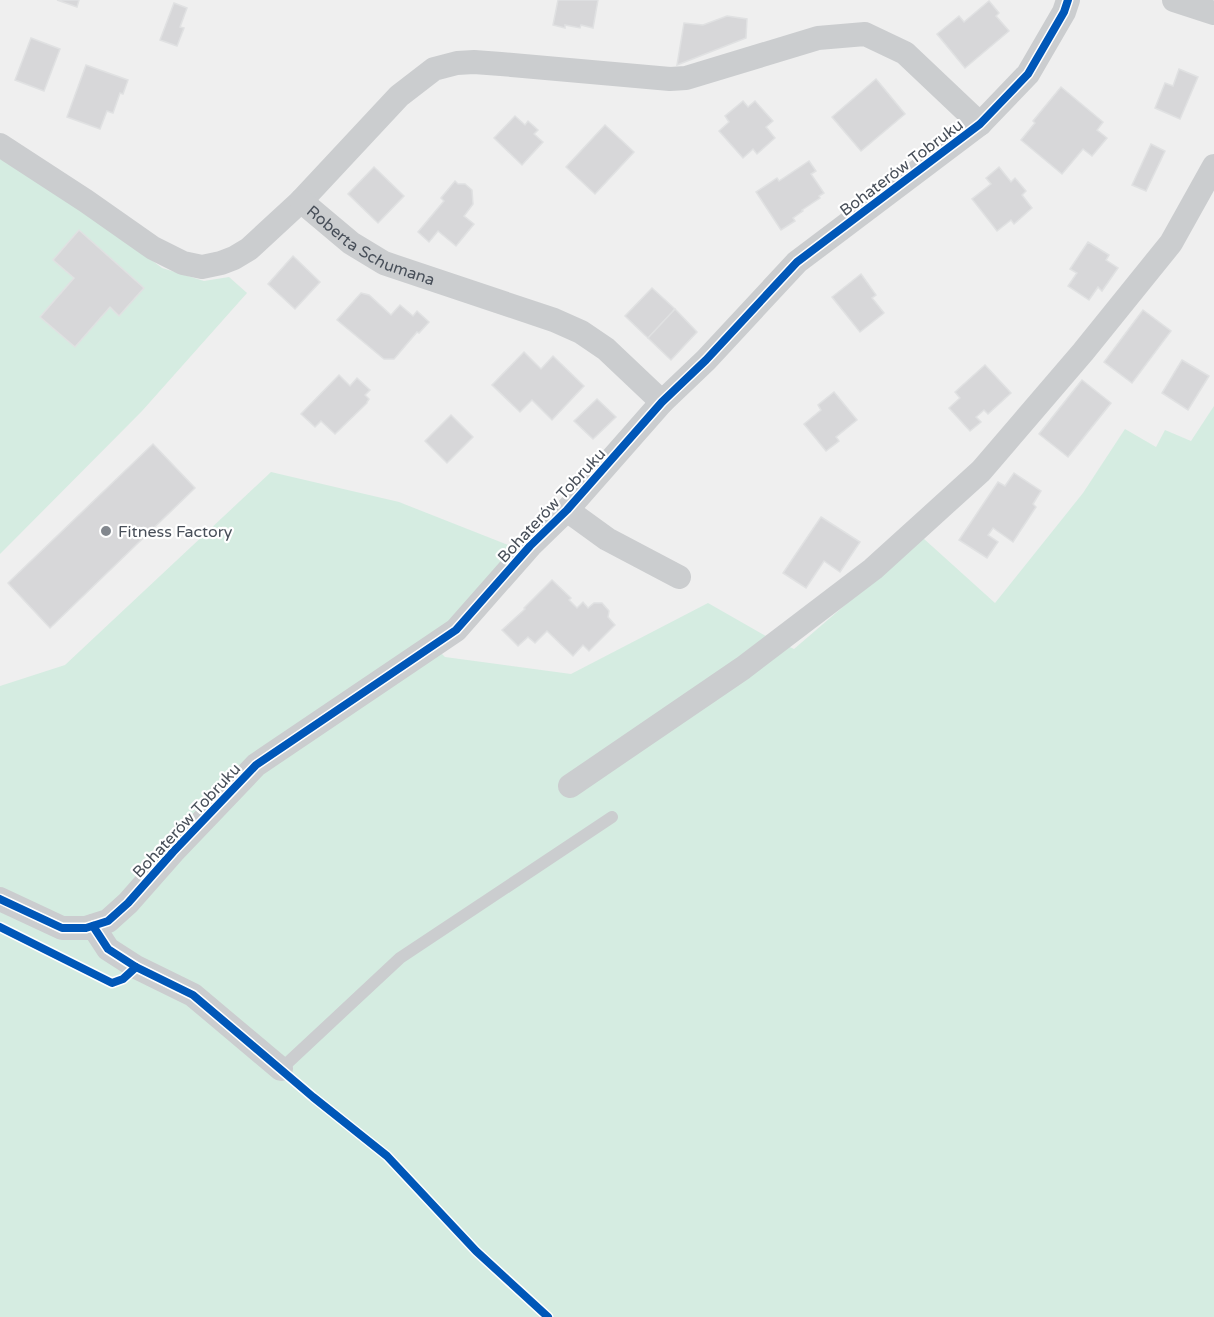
<svg xmlns="http://www.w3.org/2000/svg" width="1214" height="1317" font-family="'Varela Round',sans-serif">
<style>
.green{fill:#d5ece1}
.building{fill:#d7d7d9;stroke:#e0e1e2;stroke-width:1.5}
.lines{fill:none;stroke-linecap:round;stroke-linejoin:round}
.lane{stroke:#cbcdcf;stroke-width:12}
.street{stroke:#cbcdcf;stroke-width:24}
.cycleway-casing{stroke:#fff;stroke-width:11}
.cycleway{stroke:#0057b8;stroke-width:8}
.poi-dot{fill:#82878e;stroke:#fff;stroke-width:2}
.labels{text-anchor:middle;stroke-width:4.5;stroke-linejoin:round;paint-order:stroke}
.street-label{font-size:16px;fill:#484f59;stroke:#fff}
.poi-label{font-size:16px;fill:#484f59;stroke:#fff;text-anchor:start}
</style>
<rect width="100%" height="100%" fill="#efefef"/>
<g class="green">
<path d="M0,154L74,201L162,268L204,281L229,277L247,293L142,411L0,554Z"/>
<path d="M1214,406V1317H0V686L65,665L271,472L399,502L513,547L514,568L432,644L445,657L571,674L708,603L764,635L794,649L923,538L995,603L1083,493L1125,429L1156,447L1165,430L1191,441Z"/>
</g>
<g class="building">
<path d="M57,0H79L77,7Z"/>
<path d="M558,0H598L593,28L581,25L580,28L565,25V28L553,25Z"/>
<path d="M989,1L999,13L996,16L1009,31L965,68L937,34L959,16L964,22Z"/>
<path d="M174,3L187,8L180,27L184,28L177,46L160,40Z"/>
<path d="M727,16L747,19L746,38L677,65L684,23L703,25Z"/>
<path d="M31,38L60,49L44,91L15,80Z"/>
<path d="M86,65L128,80L123,94L120,93L113,113L107,111L100,129L67,117Z"/>
<path d="M1179,69L1198,77L1180,119L1155,108L1165,83L1173,86Z"/>
<path d="M876,79L905,114L861,151L832,117Z"/>
<path d="M1061,87L1103,122L1097,130L1107,138L1092,156L1083,149L1062,174L1021,140L1035,123L1033,121Z"/>
<path d="M743,101L748,107L755,101L773,121L766,127L775,138L757,154L753,149L743,158L719,131L729,122L725,116Z"/>
<path d="M515,116L525,125L528,121L538,130L534,134L543,142L522,165L494,138Z"/>
<path d="M605,125L634,152L595,194L566,167Z"/>
<path d="M1151,144L1165,151L1146,191L1132,185Z"/>
<path d="M809,161L816,171L811,174L824,193L819,196L820,198L802,210L803,211L793,218L795,221L781,230L756,192L777,178L779,181Z"/>
<path d="M374,167L404,196L378,223L348,194Z"/>
<path d="M999,167L1011,182L1015,178L1026,191L1022,195L1032,208L1014,224L1011,220L997,231L972,199L991,184L986,178Z"/>
<path d="M455,181L458,184H465L472,190L473,204L464,216L474,224L456,246L438,231L429,242L418,232L444,201L441,198Z"/>
<path d="M79,230L144,288L119,316L110,307L75,347L40,317L74,278L53,260Z"/>
<path d="M1088,242L1109,255L1106,260L1118,268L1102,291L1098,287L1089,300L1068,286L1077,273L1070,269Z"/>
<path d="M293,256L320,282L295,309L268,284Z"/>
<path d="M861,274L876,295L872,298L884,313L860,332L832,297Z"/>
<path d="M652,288L675,309L648,338L625,316Z"/>
<path d="M361,293L369,295L391,315L400,305L413,316L417,311L429,322L419,333L417,332L394,359H384L337,320Z"/>
<path d="M675,309L697,332L671,360L648,338Z"/>
<path d="M1143,310L1171,331L1132,383L1104,362Z"/>
<path d="M524,352L541,369L553,356L584,386L552,420L532,400L520,412L492,385Z"/>
<path d="M1182,360L1209,376L1188,410L1162,393Z"/>
<path d="M985,365L1011,393L988,414L984,410L976,417L981,422L970,431L949,408L960,398L955,392Z"/>
<path d="M339,375L350,386L357,378L370,390L365,395L369,399L367,402V403L335,434L321,421L315,427L301,414Z"/>
<path d="M1082,380L1111,403L1068,457L1039,434Z"/>
<path d="M834,392L857,420L836,437L839,441L826,451L804,424L821,410L818,405Z"/>
<path d="M597,399L616,417L593,439L574,421Z"/>
<path d="M451,415L473,437L447,463L425,441Z"/>
<path d="M153,444L195,488L50,628L8,583Z"/>
<path d="M1014,473L1041,491L1033,504L1036,507L1013,542L993,528L988,535L998,542L987,558L959,540L998,482L1005,486Z"/>
<path d="M821,517L860,542L840,572L824,561L806,588L783,573Z"/>
<path d="M552,580L571,598L569,600L577,608L583,602L588,608L594,603H602L609,611L608,617L615,625L589,651L583,645L573,656L547,631L535,643L528,637L518,646L502,630L525,609L524,608Z"/>
</g>
<g class="lines">
<path class="lane" d="M281,1069L400,958L612,817"/>
<g class="street">
<path d="M1174,0L1214,13"/>
<path d="M0,145L86,201L153,248L183,263L202,267L221,263L234,258L249,249L301,201L399,96L434,69L457,63L474,62L501,64L670,79L686,78L818,38L865,34L905,53L980,124"/>
<path id="s1" d="M301,201L351,243L384,263L554,320L581,332L606,349L662,402"/>
<path d="M567,510L607,539L679,577"/>
<path d="M570,786L743,668L873,569L981,471L1083,352L1171,243L1214,166"/>
<path d="M0,899L62,928H86L108,921L128,903L173,852L256,765L456,630L530,546L567,510L662,402L706,360L797,262L980,124L1028,74L1064,12L1068,0"/>
<path d="M93,926L108,949L136,967L193,995L281,1069"/>
</g>
<g class="cycleway-casing">
<g id="cycleway">
<path d="M0,899L62,928H86L108,921L128,903L173,852L256,765L456,630L530,546L567,510L662,402L706,360L797,262L980,124L1028,74L1064,12L1068,0"/>
<path d="M93,926L108,949L136,967L193,995L313,1097L387,1156L476,1251L548,1317"/>
<path d="M0,927L112,983L123,979L136,967"/>
</g>
</g>
<use href="#cycleway" class="cycleway"/>
</g>
<circle class="poi-dot" cx="106" cy="531" r="6"/>
<g class="labels">
<g class="street-label">
<text transform="translate(901 167) rotate(-37)" y="6">Bohaterów Tobruku</text>
<text dy="6" stroke="none"><textPath href="#s1" startOffset="84">Roberta Schumana</textPath></text>
<text transform="translate(551 505) rotate(-47)" y="6">Bohaterów Tobruku</text>
<text transform="translate(186 820) rotate(-47)" y="6">Bohaterów Tobruku</text>
</g>
<g class="poi-label">
<text x="118" y="537">Fitness Factory</text>
</g>
</g>
</svg>
